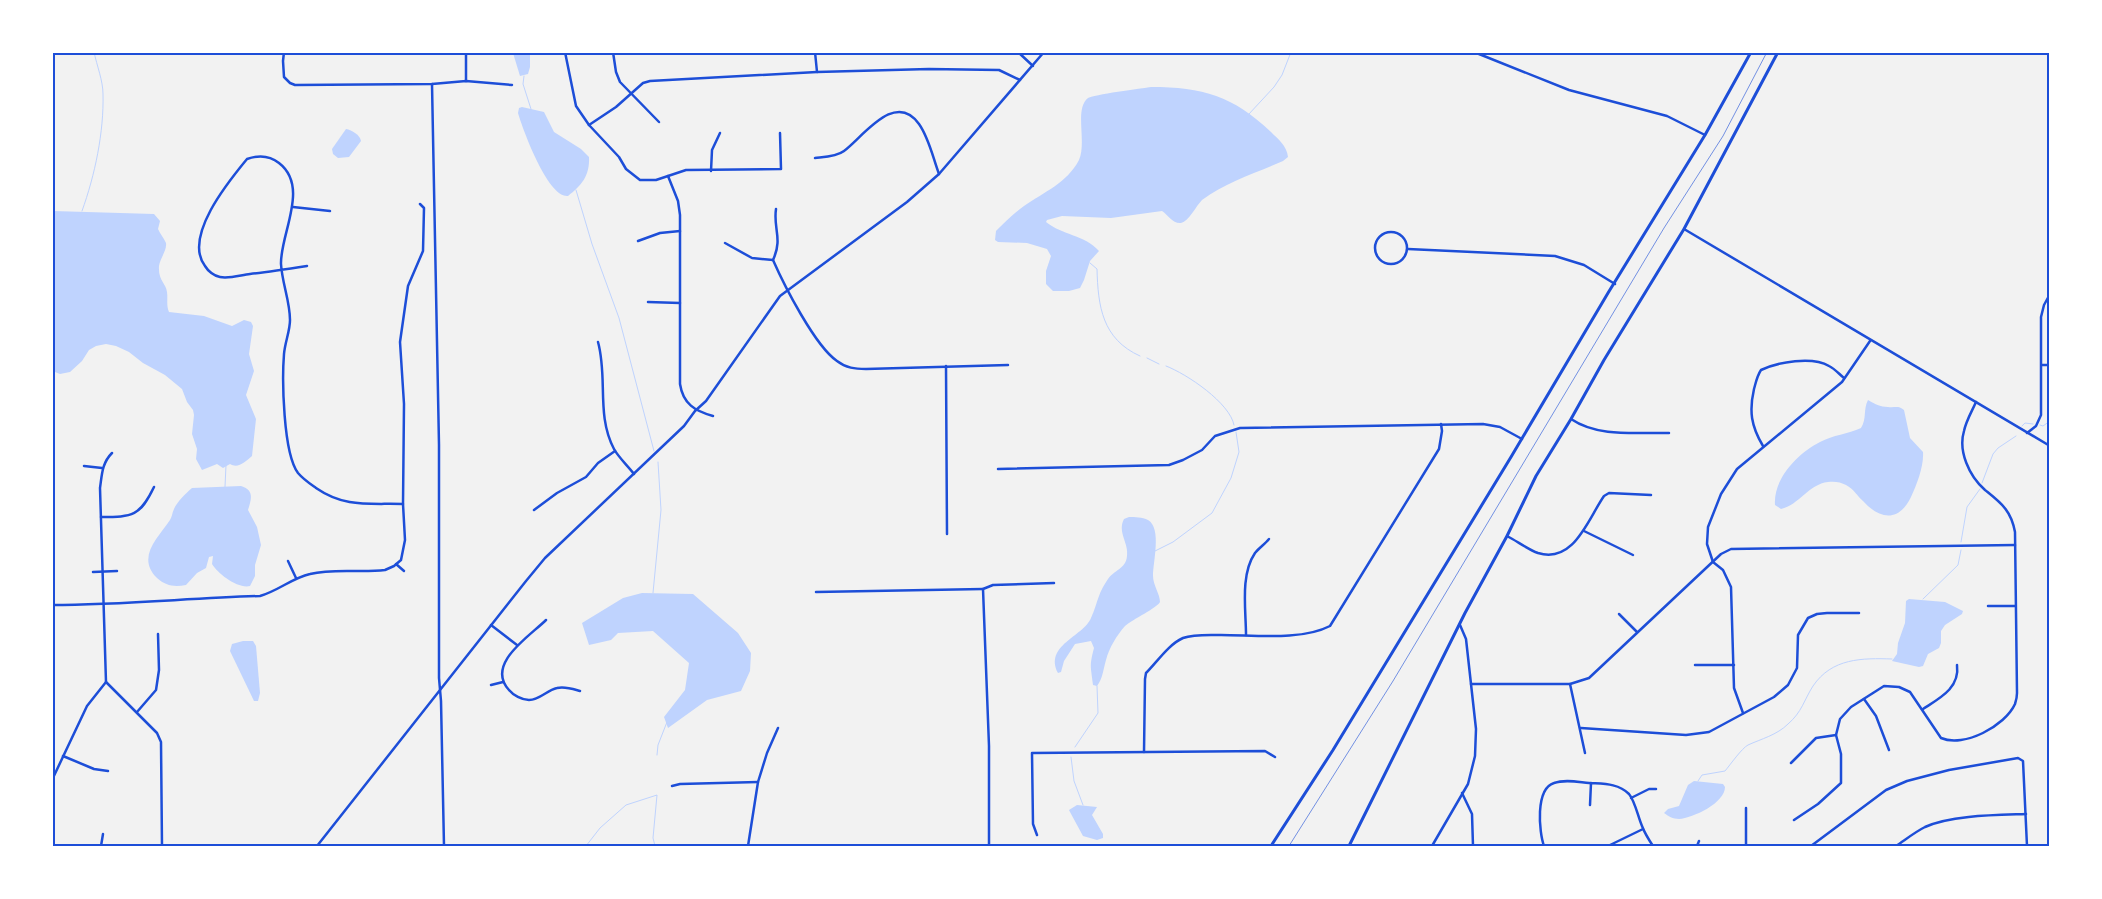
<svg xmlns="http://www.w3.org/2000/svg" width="2102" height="899" font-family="'Zilla Slab',serif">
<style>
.water{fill:#bfd3fe}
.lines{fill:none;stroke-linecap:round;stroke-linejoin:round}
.stream{stroke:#bfd3fe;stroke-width:1}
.minor{stroke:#1d4ed8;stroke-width:2.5}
.tertiary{stroke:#1d4ed8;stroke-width:2.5}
.secondary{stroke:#1d4ed8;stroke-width:3}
.rail{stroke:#7290e2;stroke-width:1}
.neatline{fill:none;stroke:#1d4ed8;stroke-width:2}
</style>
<rect width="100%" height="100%" fill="#f2f2f2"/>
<g class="water">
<path d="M513,53H530V67L528,74L520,76Z"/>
<path d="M1151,87C1203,87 1233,96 1271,132C1278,139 1287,146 1288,157L1283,161C1256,173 1226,182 1202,200C1196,206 1189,221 1181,223C1173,224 1168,215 1162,211L1111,218L1062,216L1047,220L1046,222C1062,235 1085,235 1099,251L1090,261L1084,280L1080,288L1069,291H1053L1046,284V271L1051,256L1047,249L1027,243L998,242L995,240L996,231C1004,223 1014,213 1024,206C1044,192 1067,183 1079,160C1087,142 1074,109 1088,98C1092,95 1143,88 1151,87Z"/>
<path d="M522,107L544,112L554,132L581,149L589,157C590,176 581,186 568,196C548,198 523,130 518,113L519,108Z"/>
<path d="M346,129C352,130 360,135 361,141L349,157L338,158L333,154L332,149Z"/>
<path d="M53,211L154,214L160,221L158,229C160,234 164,238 166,243C167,251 160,258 159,266C158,281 166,283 167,292C168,299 166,305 169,312L204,316L232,326L244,320L251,322L253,326L249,354L254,371L246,395L256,419L252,456C245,462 238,469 230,464L223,468L217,464L202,470L196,459L197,449L192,434L194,415L193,410L187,402L182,389L165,375L143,363L129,352L116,346L106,344L96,346L89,350L82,361L70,372L60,374L55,372L52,368Z"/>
<path d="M1868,400C1875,404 1880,407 1888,407C1895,408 1898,405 1904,410L1910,438L1923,452C1924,466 1917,484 1911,497C1899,522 1880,520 1863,501C1857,496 1854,489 1846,485C1841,482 1834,481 1828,482C1809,484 1799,505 1781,509L1775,505C1773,479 1798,453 1820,442C1833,435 1848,434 1861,428C1867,419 1863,409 1868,400Z"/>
<path d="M241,486C255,490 251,500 248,510L257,527L261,545L255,565V576L250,586C238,589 218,574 212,564L213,556L209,557L206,568L197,573L186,585C174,587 166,586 157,578C136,557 158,538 170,520C172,517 172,513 174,509C177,502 186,493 192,488Z"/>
<path d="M1129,517C1135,517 1142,517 1148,520C1162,528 1153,562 1153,576C1153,585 1160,594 1160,602C1157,608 1133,619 1125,626C1117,635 1109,648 1106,660C1103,670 1103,678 1097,686L1093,685C1091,666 1089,667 1094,648L1091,641L1075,644L1064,661L1061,672L1058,673C1044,645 1083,637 1091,618C1098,603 1097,595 1108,579C1114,570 1126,569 1127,556C1129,543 1117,532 1124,519Z"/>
<path d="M642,593L693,594L738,633L751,653L750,671L741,691L707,700L668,728L664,717L685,690L689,663L653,631L618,633L611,640L589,645L582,623L623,598Z"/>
<path d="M1909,599L1945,602L1963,611L1962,614L1945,625L1941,631V643L1939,648L1928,654L1923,666L1919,667L1892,661L1897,654L1898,643L1905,623L1906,601Z"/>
<path d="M243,641H253L256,646L260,693L258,701H254L230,651L232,644Z"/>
<path d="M1694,781L1723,784L1725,787C1725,803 1693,818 1679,819C1673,819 1668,816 1664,813L1668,809L1679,806L1688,785Z"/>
<path d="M1077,805L1097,807L1092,815L1103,834V838L1097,840L1083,836L1070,812L1069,810Z"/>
</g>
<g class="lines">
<g class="stream">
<path d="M524,76L523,84L531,109"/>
<path d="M1249,114L1274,87L1282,75L1291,52"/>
<path d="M576,190L592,244L619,318L654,451"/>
<path d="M82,211C95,175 104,132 103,94C103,81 97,66 94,52"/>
<path d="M1090,263L1097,269C1098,306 1102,339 1140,356"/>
<path d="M1147,358L1159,364"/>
<path d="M1166,366C1187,374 1230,403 1234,425"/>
<path d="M2040,425L2043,426L2050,421"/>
<path d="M2022,426L2025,423L2033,424"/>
<path d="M1982,483L1993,454L1998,448L2016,436"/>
<path d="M225,487L226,465"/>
<path d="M1961,542L1967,507L1980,489"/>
<path d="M1155,551L1173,542L1212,513L1231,478L1239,452L1236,432"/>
<path d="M653,593L661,510L658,462"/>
<path d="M1923,599L1958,565L1961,550"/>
<path d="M1075,747L1098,713L1097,686"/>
<path d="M657,755L658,745L667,722"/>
<path d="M1071,757L1074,781L1083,805"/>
<path d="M1698,781L1702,775L1725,771C1730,765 1742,748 1748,745C1761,739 1777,735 1788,724C1802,712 1804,700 1813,686C1832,658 1862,658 1892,659"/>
<path d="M586,846L600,828L626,805L657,795L653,838L655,846"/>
</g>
<g class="minor">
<path d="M284,52L283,61L284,77L290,83L295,85L432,84L466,81L512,85"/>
<path d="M466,52V81"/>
<path d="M565,52L576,106L589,125L619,157L626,169L640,180H656L686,170L781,169L780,133"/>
<path d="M613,52L616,72L620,82L659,122"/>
<path d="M815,52L817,72"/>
<path d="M1018,52L1033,66"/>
<path d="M1474,52L1569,90L1667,116L1705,135"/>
<path d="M432,84L439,445V678L441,701L444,846"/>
<path d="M589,125L616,107L643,83L650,81L817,72L929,69L999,70L1020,80"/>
<path d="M815,158C824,157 836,157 844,151C863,137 895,90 919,124C929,138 933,158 939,174"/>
<path d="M711,171L712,150L720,133"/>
<path d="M668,176L678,201L680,215V384C683,404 695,411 713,416"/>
<path d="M293,207L330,211"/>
<circle cx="1391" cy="248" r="16"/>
<path d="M638,241L660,233L680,231"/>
<path d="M725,243L752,258L773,260C784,285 815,346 837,361C846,368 855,369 866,369L1008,365"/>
<path d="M1408,249L1555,256L1584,265L1615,284"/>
<path d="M773,260C783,238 773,229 776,209"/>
<path d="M307,266C288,269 269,272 250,274C241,275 229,279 220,277C214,276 208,271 205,266C183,237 228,182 247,159C258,155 269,155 279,163C310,187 280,234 281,264C282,283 290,301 290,320C290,331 285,342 284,354C282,379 283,453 298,473C303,479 309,483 316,488C345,508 369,503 403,504"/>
<path d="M648,302L680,303"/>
<path d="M598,342C608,378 596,415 614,449C619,458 628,466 634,474"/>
<path d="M2042,365H2050"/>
<path d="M946,366L947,534"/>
<path d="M1571,419C1599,438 1638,432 1669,433"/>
<path d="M2027,433L2036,426L2041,415V317L2044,305L2050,294"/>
<path d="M1763,446C1751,426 1749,411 1754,389C1756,382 1757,376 1761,370C1778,362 1812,356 1829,366C1835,369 1839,374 1844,378"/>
<path d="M112,453C102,463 102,474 100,488L106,682L157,733L161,742L162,846"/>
<path d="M84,466L102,468"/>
<path d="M998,469L1169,465L1183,460L1202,450L1215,436L1240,428L1483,424L1500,427L1522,439"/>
<path d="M534,510L557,493L586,477L598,463L615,451"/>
<path d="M101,517C133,517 140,516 154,487"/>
<path d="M1584,531L1633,555"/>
<path d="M1507,536C1517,541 1527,549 1538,553C1574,564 1588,519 1604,496L1609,493L1651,495"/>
<path d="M288,561L296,578"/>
<path d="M396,564L404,571"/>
<path d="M93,572L117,571"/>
<path d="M816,592L983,589"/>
<path d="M52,605C122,605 191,598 260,596C278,591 292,578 310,574C334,568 360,573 385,570L394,566L401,560L405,540L403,504L404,404L400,342L408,286L423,251L424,208L420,204"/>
<path d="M1988,606H2015"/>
<path d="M1619,614L1637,632"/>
<path d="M546,620C530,636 485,664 509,690C513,695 522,700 529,700C540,700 547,690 557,688C565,686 573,689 580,691"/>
<path d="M491,625L517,645"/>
<path d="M1246,635C1246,610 1240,575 1255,553C1259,548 1265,544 1269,539"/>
<path d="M1695,665H1734"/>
<path d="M1471,684H1570L1589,678L1721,554L1731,549L2015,545"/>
<path d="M1570,684L1585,753"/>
<path d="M491,685L503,682"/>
<path d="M1864,699L1876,716L1889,750"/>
<path d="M1923,709C1940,698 1960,688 1957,665"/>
<path d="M137,712L156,690L159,670L158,634"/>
<path d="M1743,713L1734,688L1731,587L1723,570L1713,562L1707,544L1708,527L1721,494L1737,469L1842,382L1870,341"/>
<path d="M1581,728L1686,735L1709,732L1774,697L1788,685L1797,668L1798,635L1808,618L1817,614L1827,613H1859"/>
<path d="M1144,752L1145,679L1146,673C1157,662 1169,644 1183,638C1194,634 1208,635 1221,635C1254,635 1301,641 1330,626L1439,449L1442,431L1441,424"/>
<path d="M63,756L94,769L108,771"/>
<path d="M1791,763L1816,738L1836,735"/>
<path d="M52,780L87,706L106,682"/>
<path d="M672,786L680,784L758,782"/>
<path d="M1462,793L1472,814L1473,846"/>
<path d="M1631,798L1649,789H1656"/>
<path d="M1590,805L1591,783"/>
<path d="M1746,808V846"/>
<path d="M1794,820L1818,804L1841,783V754L1836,735L1840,719L1851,707L1884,686L1899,687L1910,692L1941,738C1964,748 2005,726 2015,704C2016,701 2017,696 2017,693L2015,532C2011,510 2001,503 1985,490C1969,476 1958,451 1964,431C1966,421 1972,411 1976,402"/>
<path d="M1037,835L1033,824L1032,753L1265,751L1275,757"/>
<path d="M101,846L103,834"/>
<path d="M317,846L526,581L545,558L684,426L695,411L706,401L780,296L907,202L939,174L1044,52"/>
<path d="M748,846L758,782L767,753L778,728"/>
<path d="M989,846V746L983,589L993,585L1054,583"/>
<path d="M1432,846L1468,784L1475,756L1476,729L1466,639L1460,625"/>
<path d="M1544,846C1539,832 1535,789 1554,783C1565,779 1578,782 1589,783C1603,784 1618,783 1629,794C1635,801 1638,817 1642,826C1645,834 1649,840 1653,846"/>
<path d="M1608,846L1643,829"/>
<path d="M1697,846L1699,841"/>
<path d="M1811,846L1886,790L1907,781L1949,770L2018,758L2023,761L2027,846"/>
<path d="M1896,846C1905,840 1915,832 1925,827C1951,815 1998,815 2026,814"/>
</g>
<path class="tertiary" d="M1684,229L2050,446"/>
<g class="secondary">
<path d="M1271,846L1333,750L1511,457L1608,293L1705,135L1751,52"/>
<path d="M1349,846L1465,613L1507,536L1536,476L1571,419L1604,360L1684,229L1778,52"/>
</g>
<path class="rail" d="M1289,846L1393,681L1664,228L1723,136L1767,52"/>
</g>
<rect width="2102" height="899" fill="none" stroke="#ffffff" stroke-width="108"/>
<rect x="54" y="54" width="1994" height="791" class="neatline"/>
</svg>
